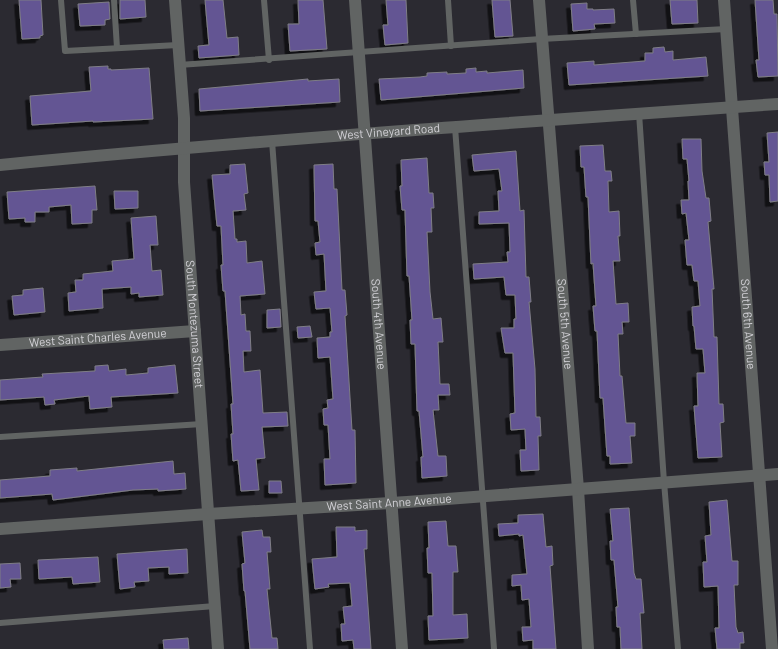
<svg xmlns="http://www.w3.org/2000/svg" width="778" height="649" font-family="Barlow,sans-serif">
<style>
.building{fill:#635493;stroke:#7f7e86;filter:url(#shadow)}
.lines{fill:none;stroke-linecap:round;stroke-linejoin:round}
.lane{stroke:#616463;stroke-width:6}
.street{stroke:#616463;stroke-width:12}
.labels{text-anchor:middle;stroke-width:5;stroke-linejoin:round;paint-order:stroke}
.street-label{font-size:12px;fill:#d2d1d6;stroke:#222027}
</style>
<defs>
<filter id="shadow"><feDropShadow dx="-4.5" dy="4.5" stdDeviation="0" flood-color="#0009"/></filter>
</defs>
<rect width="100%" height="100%" fill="#2b2a31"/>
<g class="building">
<path d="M19,0H41L43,35L40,36V38L22,39Z"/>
<path d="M120,0H145L146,17L120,19Z"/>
<path d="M205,0H223L227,38L238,37L239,55L199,58L198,46L209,45Z"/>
<path d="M298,0H323L327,49L290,51L288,24H299Z"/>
<path d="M386,0H406L408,43L385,45L383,25H388Z"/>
<path d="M492,0H510L513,36L495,37Z"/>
<path d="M670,0H697L698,23L672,24Z"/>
<path d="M755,0H773L774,14H777L778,76L758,77L756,60H759Z"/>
<path d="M109,2L110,19L105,20V25L80,26L78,4Z"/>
<path d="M587,3V9H593V10L614,9L615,23L594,24L595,29L573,31L571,4Z"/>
<path d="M664,47L665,52L673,51V60L706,57L708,76L569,85L567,63L594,61V65L645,61V53H653V48Z"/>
<path d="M108,66V69H111V70L149,68L153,119L93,122V121L32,125L30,96L91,91L89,67Z"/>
<path d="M476,68V72L487,71V73L523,70L524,88L381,100L379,79L420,77L427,76V73L447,72V74L466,73V69Z"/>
<path d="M308,79V81L339,79L340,102L200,111L199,89Z"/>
<path d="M778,132V201L770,202L769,175H765L764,162H769L767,133Z"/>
<path d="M682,139H701L702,171L706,198H709L711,221L708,222L714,289H712L714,337H717L719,404H723L724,422L720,423L722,457L698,458L694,406H698L697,373H705L703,349H696L694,326H693L692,307L700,306L698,281H694L692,265H687L685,240H689L686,213L682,214L681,200H689L688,181H689L687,159H683Z"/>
<path d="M603,145L605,171H611L612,181H608L609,212L619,211L620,236H618L620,261H613L616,304L628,303L629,322H622L623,334H618L620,376H622L626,423H635V436H630L632,463L610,464V456H607L603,398H600L597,331H595L593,306H596L593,263L591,264L588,197H586L584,167H581L580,146Z"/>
<path d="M516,151L520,211L524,210L526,277H529L531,302H529L535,369L536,417H540L541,436H538L539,470L521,471L520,450H526L525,429L511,430L510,414L515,413L513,353H505L501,328H514V319H516L515,295H506L504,277L474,279L473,264L508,262L507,252H510L509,223L479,224V212L499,211L498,191H502L499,169L474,171L472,155Z"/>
<path d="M427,158L429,193H433L434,208H431L432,232H427L430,292L433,319L441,318L443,342H438L440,384H449L450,395H438L439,410H433L438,456H446L447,476L422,478L421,457H423L419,411H417L415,344H411L410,320H412L409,276H407L405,210H402L400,186H402L401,160Z"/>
<path d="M245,164L248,193L244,194L246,210L233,211L235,239H237V242L246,241L247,263L262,261L265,294L240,296L241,315L245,314L246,331H250L251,351H243L244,372L260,370L263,413L287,412L288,426L262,427L265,458L256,459L259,490L241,491L238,460L233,461L231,434H233L231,404H233L225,291H223L221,265H223L221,226H217L212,175L230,174V165Z"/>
<path d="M333,164L334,189H337L342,290H345L347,315L345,316L352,430H355L356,483L325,485L324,459H330L328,425H324L323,409L328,408L327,400L333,399L330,357L318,358L317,338L330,337V332H332L330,308L316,309L314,292L326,291L324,254L316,255L315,243L320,242L318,221H315L314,165Z"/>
<path d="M95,186L97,210H92V223L72,224L71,205L49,207V212H35V222H25V218L9,219L7,192Z"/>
<path d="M114,191H138V208L115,209Z"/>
<path d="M156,216L158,245H150L152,271L161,270L163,295L139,297V293L131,294V287L102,289L103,308L69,311L68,293L76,292L75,280H83V274L113,271L112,261L134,259L131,218Z"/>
<path d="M43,288L45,312L14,315L12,296L23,295V290Z"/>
<path d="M280,309L281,327L267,328V310Z"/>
<path d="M310,326L312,337L298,338L297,327Z"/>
<path d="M108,365L109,371L126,369V375L148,373V368L175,365L178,393L111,397L112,407L90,409L89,396L54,400L55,404L45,405L44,397L0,400V380L43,377L42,374L95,371V366Z"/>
<path d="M173,461L174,474L185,473L186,489L158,491V489L133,490L53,500L52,494L0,498V480L50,476V470L77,468V471Z"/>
<path d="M269,481H281L282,493H269Z"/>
<path d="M727,500L732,561H738V585H734L736,627L738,633L743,632L744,643H740V649H717L715,628H719L718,586L704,587L703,562H707L705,536L711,535L709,502Z"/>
<path d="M629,508L634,573L636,579H641L644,613H640L642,649H621L620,627H617L616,607H618L614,560H611L610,541H613L610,509Z"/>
<path d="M543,514L546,547L552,546L553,565L550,566L556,649H533V640L523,641L522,627H531L529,599L522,600L521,585L512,586V575L527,574L523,535L519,536V534L499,536L498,524L518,523V515Z"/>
<path d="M446,521L448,546H456L458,572H453V615L467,614L468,638L429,640L428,616H433L432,573H428L427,548H429L428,522Z"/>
<path d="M336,527H355V531L367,530V549H364L371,649H354L353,640L342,641L341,624H345L343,607L352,606L350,583L328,584L329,587L315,589L312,559L337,557Z"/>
<path d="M262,530L263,537H270L271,552H267L270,589H267L272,638H277L278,649H250L245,591H244L242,564L245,563L242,532Z"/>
<path d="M187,549L188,573L169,574V567L148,568L149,581L134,582L135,587L120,589L117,554Z"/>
<path d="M98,557L100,582L73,584L72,577L39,579L38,560Z"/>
<path d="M20,563L21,579H10L11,587L0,588V564Z"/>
<path d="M188,638L189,649H164L163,640Z"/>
</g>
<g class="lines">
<g class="lane">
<path d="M61,0L65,51L178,45"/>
<path d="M114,0L117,48"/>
<path d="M264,0L269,60"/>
<path d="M448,0L451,46"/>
<path d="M633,0L636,34"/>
<path d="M179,65L541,39L726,29"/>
<path d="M639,113L664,482L678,649"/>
<path d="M455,127L494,649"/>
<path d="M272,141L310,649"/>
<path d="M0,437L202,424"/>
<path d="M0,623L215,606"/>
</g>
<g class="street">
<path id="s1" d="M175,0L184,118V182L218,649"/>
<path id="s2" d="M355,0L402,649"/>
<path id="s3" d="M539,0L578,489L588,649"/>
<path id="s4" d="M724,0L772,649"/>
<path id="s5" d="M0,165C259,140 518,122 778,104"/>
<path id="s6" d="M0,345L195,331"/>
<path id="s7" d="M0,529L208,514L407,502L778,474"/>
</g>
</g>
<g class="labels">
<g class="street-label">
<text dy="4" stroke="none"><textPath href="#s5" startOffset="390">West Vineyard Road</textPath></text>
<text dy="4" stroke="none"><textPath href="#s2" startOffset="325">South 4th Avenue</textPath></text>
<text dy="4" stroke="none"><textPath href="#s3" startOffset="325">South 5th Avenue</textPath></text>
<text dy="4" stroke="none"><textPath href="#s4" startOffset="325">South 6th Avenue</textPath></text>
<text dy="4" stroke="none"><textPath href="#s1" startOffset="325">South Montezuma Street</textPath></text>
<text dy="4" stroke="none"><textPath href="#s6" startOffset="98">West Saint Charles Avenue</textPath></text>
<text dy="4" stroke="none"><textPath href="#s7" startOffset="390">West Saint Anne Avenue</textPath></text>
</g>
</g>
</svg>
